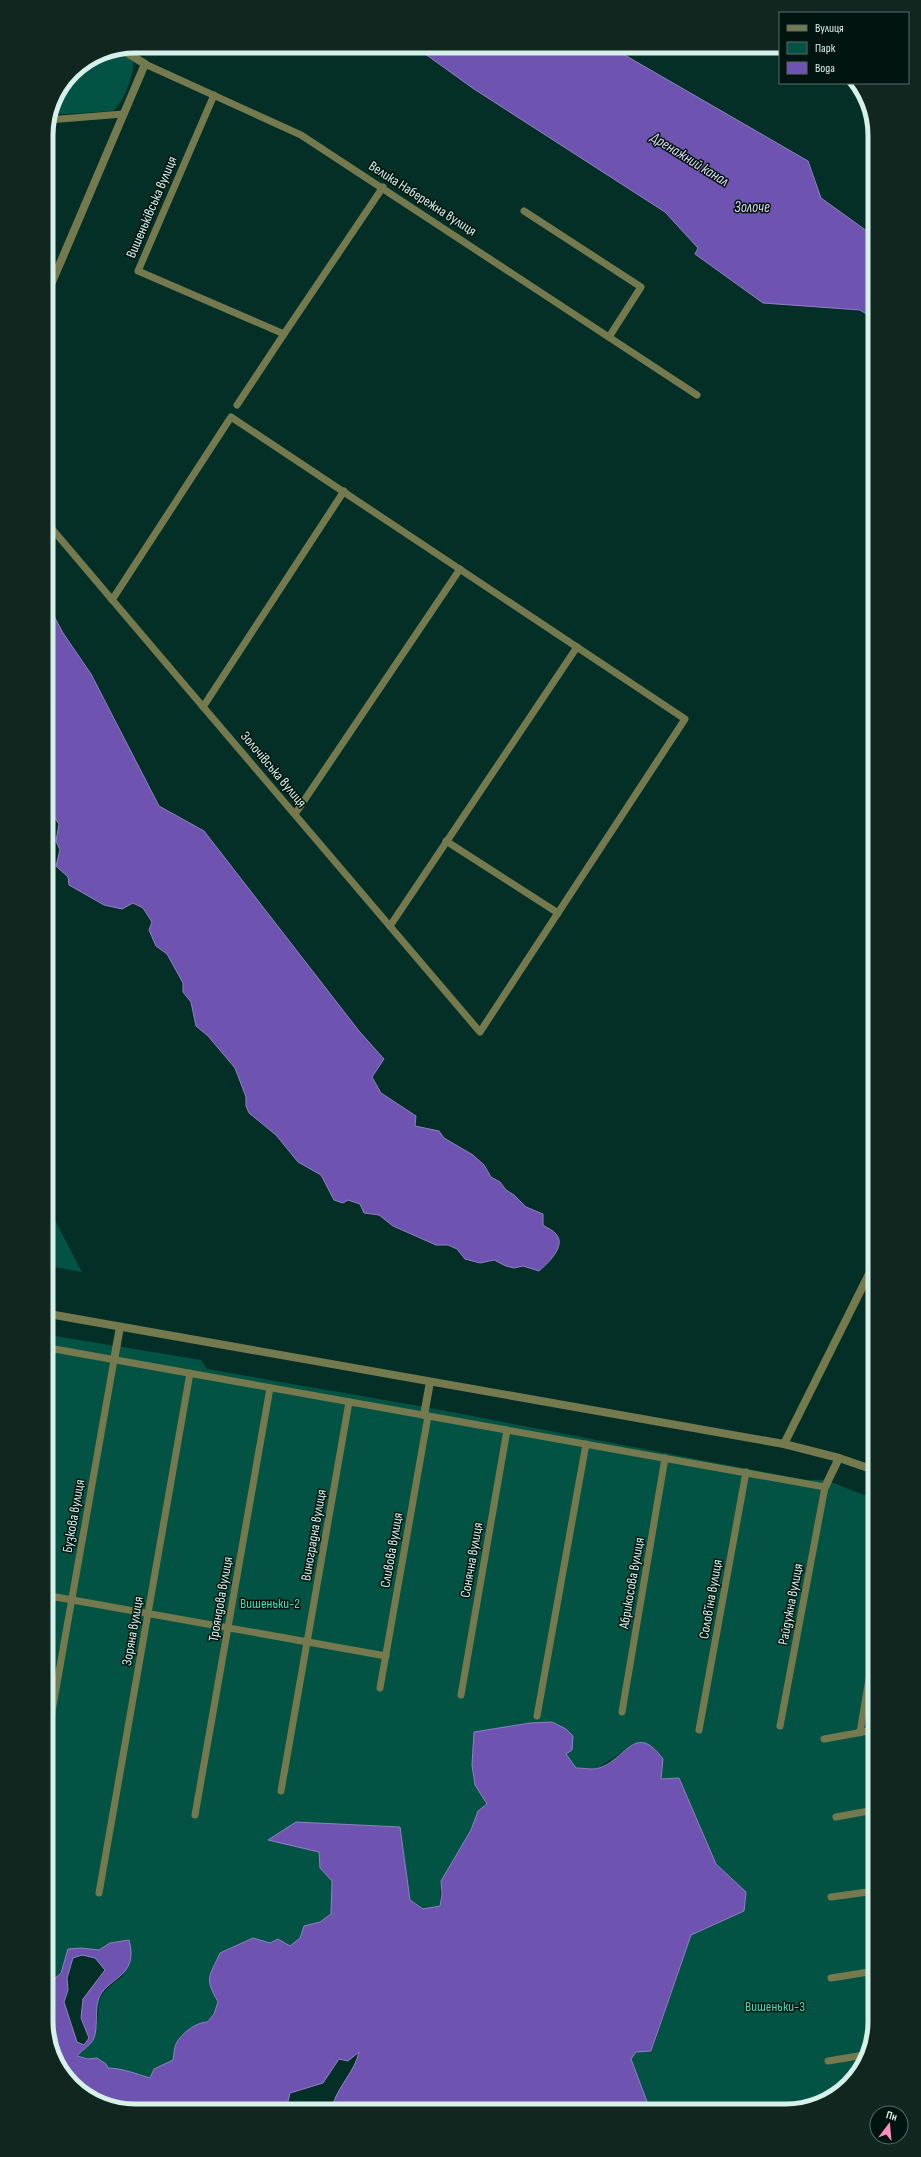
<svg xmlns="http://www.w3.org/2000/svg" width="921" height="2157" font-family="'Sofia Sans Condensed',sans-serif">
<style>
.green{fill:#035344}
.water{fill:#6f53b1;stroke:#8e82c2;fill-rule:evenodd}
.lines{fill:none;stroke-linecap:round;stroke-linejoin:round}
.minor{stroke:#757a4e;stroke-width:7}
.tertiary{stroke:#757a4e;stroke-width:8}
.labels{text-anchor:middle;stroke-width:3;stroke-linejoin:round;paint-order:stroke}
.street-label{font-size:14px;fill:#d6f1e9;stroke:#01140f}
.park-label{font-size:14px;fill:#41dfbc;stroke:#01140f}
.water-label{font-size:15px;font-style:italic;fill:#ddd8f1;stroke:#01140f}
.rim{fill:none;stroke:#d6f1e9;stroke-width:5}
</style>
<rect width="100%" height="100%" fill="#042f26"/>
<g class="green">
<path d="M117,49L133,59C136,71 123,103 113,111L50,115C59,80 80,57 117,49Z"/>
<path d="M49,1209L82,1272L49,1266Z"/>
<path d="M49,1335L201,1360L207,1369L425,1407L806,1480H826L874,1499L875,2023L857,2076L815,2106L649,2107L631,2059L635,2052L652,2051L691,1935L744,1911L746,1892L716,1864L679,1778L661,1779V1771L636,1743L598,1768H576L566,1754L472,1765L475,1785L487,1804L478,1811L471,1830L441,1881L440,1906L423,1909L410,1900L400,1827L366,1826L320,1852V1868L332,1881L331,1914L320,1922L304,1926L300,1938L290,1946L278,1939L270,1943L253,1938L220,1953C209,1977 204,1978 218,2003C212,2023 194,2031 176,2043L173,2060L154,2069L150,2078C138,2074 120,2068 108,2068L106,2064L97,2058L89,2059L77,2056C82,2051 92,2043 94,2037C105,2003 87,2001 123,1976L110,1943L99,1950L81,1948L54,1979L50,1975Z"/>
<path d="M51,2018L59,2046L56,2058L51,2051Z"/>
</g>
<g class="water">
<path d="M414,46H609L808,161L821,198L871,234V317L860,310L763,303L695,254L698,248L665,212L474,89Z"/>
<path d="M47,603L63,633L91,674L159,806L204,831L359,1031L384,1059L372,1077L381,1093L416,1116L415,1126L439,1131L444,1138L473,1155L484,1165L491,1177L500,1182L506,1190L514,1195L526,1207L543,1214V1225C547,1228 553,1230 556,1234C567,1246 547,1264 539,1271L523,1266L514,1268L506,1266L494,1260L480,1263L465,1259L457,1249L448,1245H436L393,1226L379,1215L364,1213L360,1204L348,1200L343,1203L334,1200L321,1175L298,1162L276,1135L249,1113L246,1106V1097L235,1068L208,1036L196,1026L191,1002L183,992V983L167,954L156,946L149,930L152,922L143,908L133,903L122,909L104,905L69,885L68,877L56,866L60,850L56,841L59,824L48,808Z"/>
<path d="M552,1722L566,1729L573,1736L572,1750L566,1754L576,1768C583,1768 593,1770 599,1768C627,1759 635,1721 663,1759L661,1779L679,1778L716,1864L746,1892L744,1911L691,1935L651,2051L636,2052L631,2059L649,2107L338,2109L333,2104C339,2085 355,2071 359,2052L348,2061L339,2059L323,2083L290,2093L286,2110L128,2111L80,2093L56,2058C64,2048 51,2021 51,2006L55,2004L54,2000L51,1997L50,1975L54,1979L61,1973L68,1949L81,1948L99,1950L110,1943L129,1940C140,1979 104,1977 98,2001C95,2013 98,2026 94,2038C92,2044 82,2050 77,2056L88,2059L97,2058L106,2064L108,2068C121,2068 137,2074 150,2078L154,2069L173,2060C174,2055 174,2048 176,2044C181,2033 197,2022 207,2022L214,2014L218,2002C204,1977 209,1978 220,1953L253,1938L270,1943L278,1939L290,1946L300,1938L304,1926L320,1922L331,1914L332,1881L320,1868L319,1852L268,1840L296,1822L400,1827L410,1900L423,1909L440,1906L442,1894L441,1881L471,1830L478,1811L487,1804L475,1785L472,1765L474,1732L530,1723ZM82,1955L95,1958L105,1970L83,1999L81,2018L89,2038L84,2045L77,2042L64,2002L68,1990L67,1978L73,1958Z"/>
</g>
<g class="lines">
<g class="minor">
<path d="M145,64L301,135L697,395"/>
<path d="M214,95L138,271L284,334L383,187"/>
<path d="M48,120L123,114"/>
<path d="M524,211L641,287L609,337"/>
<path d="M237,405L284,334"/>
<path d="M47,523C191,693 336,863 480,1032L685,719L231,417L112,600"/>
<path d="M203,707L344,491"/>
<path d="M295,814L460,569"/>
<path d="M446,841L558,913"/>
<path d="M390,926L577,647"/>
<path d="M49,1348L825,1487L780,1726"/>
<path d="M50,1596L386,1656"/>
<path d="M380,1688L428,1416"/>
<path d="M461,1695L507,1430"/>
<path d="M622,1712L665,1458"/>
<path d="M537,1716L586,1444"/>
<path d="M50,1723L114,1360"/>
<path d="M699,1730L746,1472"/>
<path d="M860,1732L874,1649"/>
<path d="M824,1739L874,1730"/>
<path d="M281,1791L349,1402"/>
<path d="M195,1815L270,1388"/>
<path d="M836,1817L874,1810"/>
<path d="M99,1893L190,1373"/>
<path d="M831,1897L875,1891"/>
<path d="M831,1978L875,1971"/>
<path d="M828,2061L864,2055"/>
</g>
<g class="tertiary">
<path d="M47,294L145,64L121,49"/>
<path d="M49,1314L784,1444L839,1458L874,1470"/>
<path d="M114,1360L120,1327"/>
<path d="M424,1415L430,1382"/>
<path d="M784,1444L873,1266"/>
<path d="M825,1487L839,1458"/>
</g>
</g>
<g class="labels">
<g class="street-label">
<text transform="translate(423 198) rotate(33)" y="5">Велика Набережна вулиця</text>
<text transform="translate(151 207) rotate(-67)" y="5">Вишеньківська вулиця</text>
<text transform="translate(274 769) rotate(50)" y="5">Золочівська вулиця</text>
<text transform="translate(73 1516) rotate(-80)" y="5">Бузкова вулиця</text>
<text transform="translate(313 1535) rotate(-80)" y="5">Виноградна вулиця</text>
<text transform="translate(391 1550) rotate(-80)" y="5">Сливова вулиця</text>
<text transform="translate(471 1560) rotate(-80)" y="5">Сонячна вулиця</text>
<text transform="translate(631 1583) rotate(-80)" y="5">Абрикосова вулиця</text>
<text transform="translate(220 1599) rotate(-80)" y="5">Трояндова вулиця</text>
<text transform="translate(710 1599) rotate(-80)" y="5">Соловʼїна вулиця</text>
<text transform="translate(790 1604) rotate(-79)" y="5">Райдужна вулиця</text>
<text transform="translate(132 1631) rotate(-80)" y="5">Зоряна вулиця</text>
</g>
<g class="park-label">
<text x="270" y="1608">Вишеньки-2</text>
<text x="775" y="2011">Вишеньки-3</text>
</g>
<g class="water-label">
<text transform="translate(690 159) rotate(32)" y="5">Дренажний канал</text>
<text x="752" y="212">Золоче</text>
</g>
</g>
<path d="M0 0H921V2157H0ZM135 53H786A82 82 0 0 1 868 135V2022A82 82 0 0 1 786 2104H135A82 82 0 0 1 53 2022V135A82 82 0 0 1 135 53Z" fill="#122620" fill-rule="evenodd"/>
<path class="rim" d="M135 53H786A82 82 0 0 1 868 135V2022A82 82 0 0 1 786 2104H135A82 82 0 0 1 53 2022V135A82 82 0 0 1 135 53Z"/>
<rect x="779" y="12" width="130" height="72" fill="#01140f" stroke="#566c66"/>
<rect x="787" y="25" width="20" height="6" fill="#757a4e" stroke="#566c66"/>
<text x="815" y="32" font-size="12" fill="#d6f1e9">Вулиця</text>
<rect x="787" y="42" width="20" height="12" fill="#035344" stroke="#566c66"/>
<text x="815" y="52" font-size="12" fill="#d6f1e9">Парк</text>
<rect x="787" y="62" width="20" height="12" fill="#6f53b1" stroke="#566c66"/>
<text x="815" y="72" font-size="12" fill="#d6f1e9">Вода</text>
<g transform="translate(889 2125) rotate(16)"><circle r="19" fill="#01140f" stroke="#566c66"/>
<path d="M0-3L7 15L0 10L-7 15Z" fill="#fe8ebd"/>
<text y="-6" font-size="11" font-weight="bold" text-anchor="middle" fill="#d6f1e9">Пн</text>
</g>
</svg>
